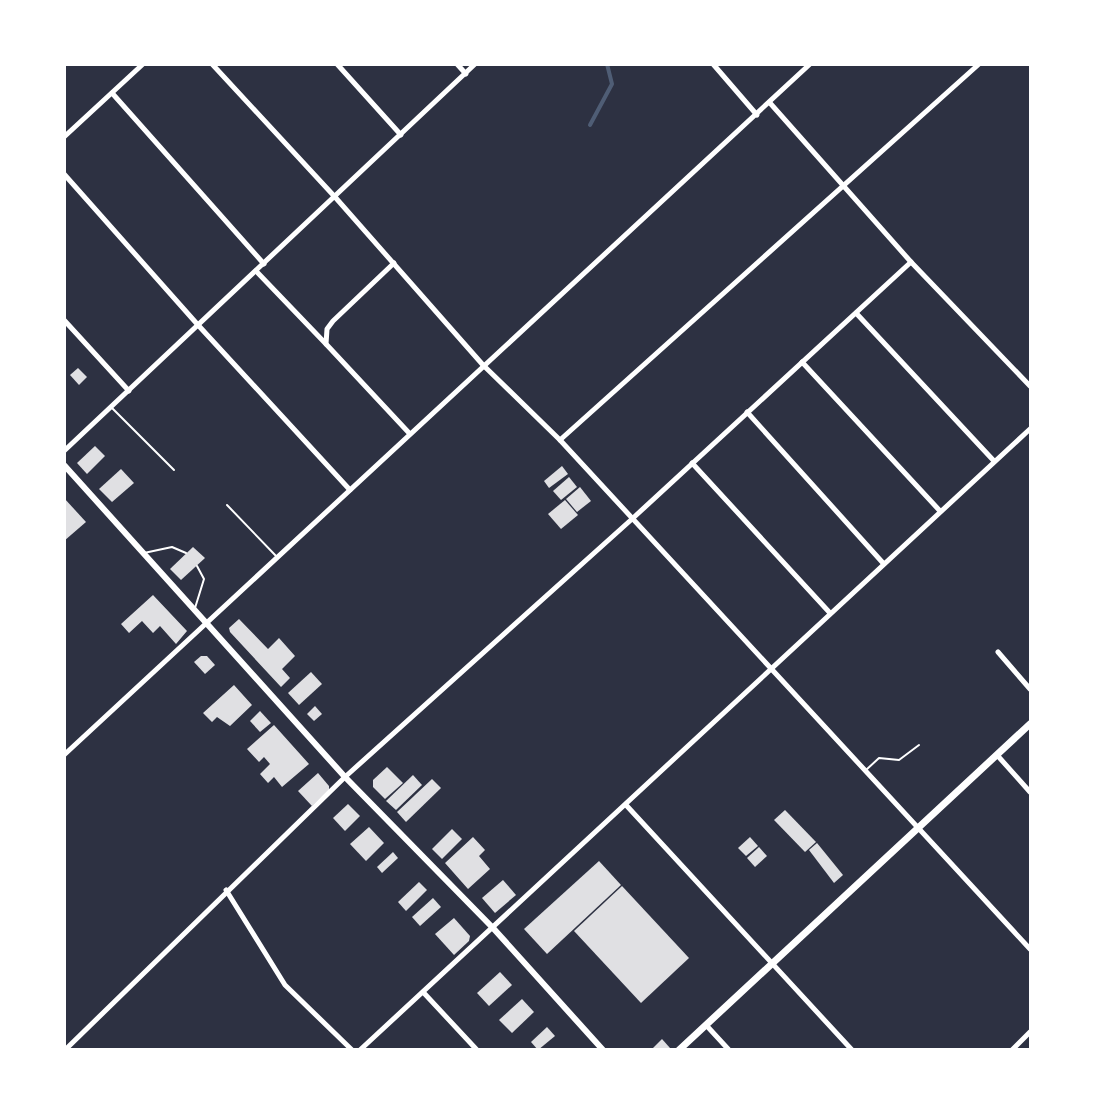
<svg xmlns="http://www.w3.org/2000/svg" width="1095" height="1114" font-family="Lato,sans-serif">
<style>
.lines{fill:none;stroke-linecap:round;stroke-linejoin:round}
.stream{stroke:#4f5d75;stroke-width:4}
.building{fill:#e0e0e3}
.service{stroke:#fff;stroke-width:2}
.minor{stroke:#fff;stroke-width:5}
.tertiary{stroke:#fff;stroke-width:6}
.secondary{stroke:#fff;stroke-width:7}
</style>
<rect width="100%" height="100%" fill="#2d3142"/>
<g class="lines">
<path class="stream" d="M590,125L612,84L607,64"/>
</g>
<g class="building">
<path d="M78,368L87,377L79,385L70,375Z"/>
<path d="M95,446L105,456L87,474L77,463Z"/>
<path d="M562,466L568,474L549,488L544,481Z"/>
<path d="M121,469L134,483L112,502L99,489Z"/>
<path d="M569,477L577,487L561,500L553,491Z"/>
<path d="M580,487L591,501L577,512L566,499Z"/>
<path d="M64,498L86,522L64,541Z"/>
<path d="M565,500L578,515L561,529L548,514Z"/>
<path d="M193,547L205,558L181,580L170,569Z"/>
<path d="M153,595L187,631L176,644L160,626L153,633L142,621L129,633L121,624Z"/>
<path d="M239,619L268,649L279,638L295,656L282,669L290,678L281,687L230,632L229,628Z"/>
<path d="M201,656H207L215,665L205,674L194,662Z"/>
<path d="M311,672L322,684L299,705L288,693Z"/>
<path d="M234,685L252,705L230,726L217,717L212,722L203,713Z"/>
<path d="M315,706L322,714L314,721L307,714Z"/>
<path d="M260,711L271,723L260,732L250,721Z"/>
<path d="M274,725L309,764L282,787L274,777L268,783L260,774L270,764L264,757L259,762L247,749Z"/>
<path d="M387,767L403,783L385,799L373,787V780Z"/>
<path d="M318,773L329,786V790L312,806L298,791Z"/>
<path d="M413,775L422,785L396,810L386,801Z"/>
<path d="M432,779L441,788L406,822L397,812Z"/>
<path d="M348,804L360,816L345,831L333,818Z"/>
<path d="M785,810L816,842L805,852L774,820Z"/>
<path d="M369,827L384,843L366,861L350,844Z"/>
<path d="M452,829L462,839L442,859L432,849Z"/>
<path d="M473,837L485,850L479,856L490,869L468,889L445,863Z"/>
<path d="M750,837L758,846L746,856L738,848Z"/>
<path d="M817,843L843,875L834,883L809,850Z"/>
<path d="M759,847L767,856L755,867L747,858Z"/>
<path d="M393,852L398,858L382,873L377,867Z"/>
<path d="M599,861L621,885L547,954L524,929Z"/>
<path d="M503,880L516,895L495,913L482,898Z"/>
<path d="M419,882L427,890L406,911L398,902Z"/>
<path d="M622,886L689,958L641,1003L574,931Z"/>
<path d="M433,898L441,907L420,926L412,917Z"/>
<path d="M454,918L470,936L469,941L454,955L435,934Z"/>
<path d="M500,972L512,985L489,1006L477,993Z"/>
<path d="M522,999L534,1012L512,1033L499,1020Z"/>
<path d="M547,1027L555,1036L538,1050L531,1042Z"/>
<path d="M662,1039L670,1048L668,1050H651Z"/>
</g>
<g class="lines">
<g class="service">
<path d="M111,407L174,470"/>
<path d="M227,505L277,557"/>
<path d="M144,553L172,547L186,553"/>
<path d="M195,608L204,579L197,566"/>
<path d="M866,770L879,758L899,760L919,745"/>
</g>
<g class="minor">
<path d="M212,64L335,197L483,365L560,440L1030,949"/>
<path d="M337,64L401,135"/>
<path d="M457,64L466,74"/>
<path d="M713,64L757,115"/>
<path d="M112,93L264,264"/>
<path d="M770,103L911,262L1030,386"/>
<path d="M64,137L143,64"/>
<path d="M64,174L198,325L350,490"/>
<path d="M394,263L333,321L327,329L326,344L410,434"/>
<path d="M256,271L326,344"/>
<path d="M856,313L994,461"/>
<path d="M64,320L129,391"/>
<path d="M802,362L940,511"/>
<path d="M747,412L883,563"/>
<path d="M560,440L979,64"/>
<path d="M64,451L475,64"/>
<path d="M692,463L830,613"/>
<path d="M998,652L1030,689"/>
<path d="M64,755L810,64"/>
<path d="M997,755L1030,792"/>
<path d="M626,805L852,1050"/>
<path d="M226,890L285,985L352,1050"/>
<path d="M423,992L477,1050"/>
<path d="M706,1025L729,1050"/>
<path d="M65,1050L345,777L632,519L911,262"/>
<path d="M360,1050L1030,429"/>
<path d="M1012,1050L1030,1032"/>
</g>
<path class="tertiary" d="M64,465L345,777L493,928L603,1050"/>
<path class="secondary" d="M679,1050L1030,724"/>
</g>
<rect width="1095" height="1114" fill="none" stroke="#ffffff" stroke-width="132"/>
</svg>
